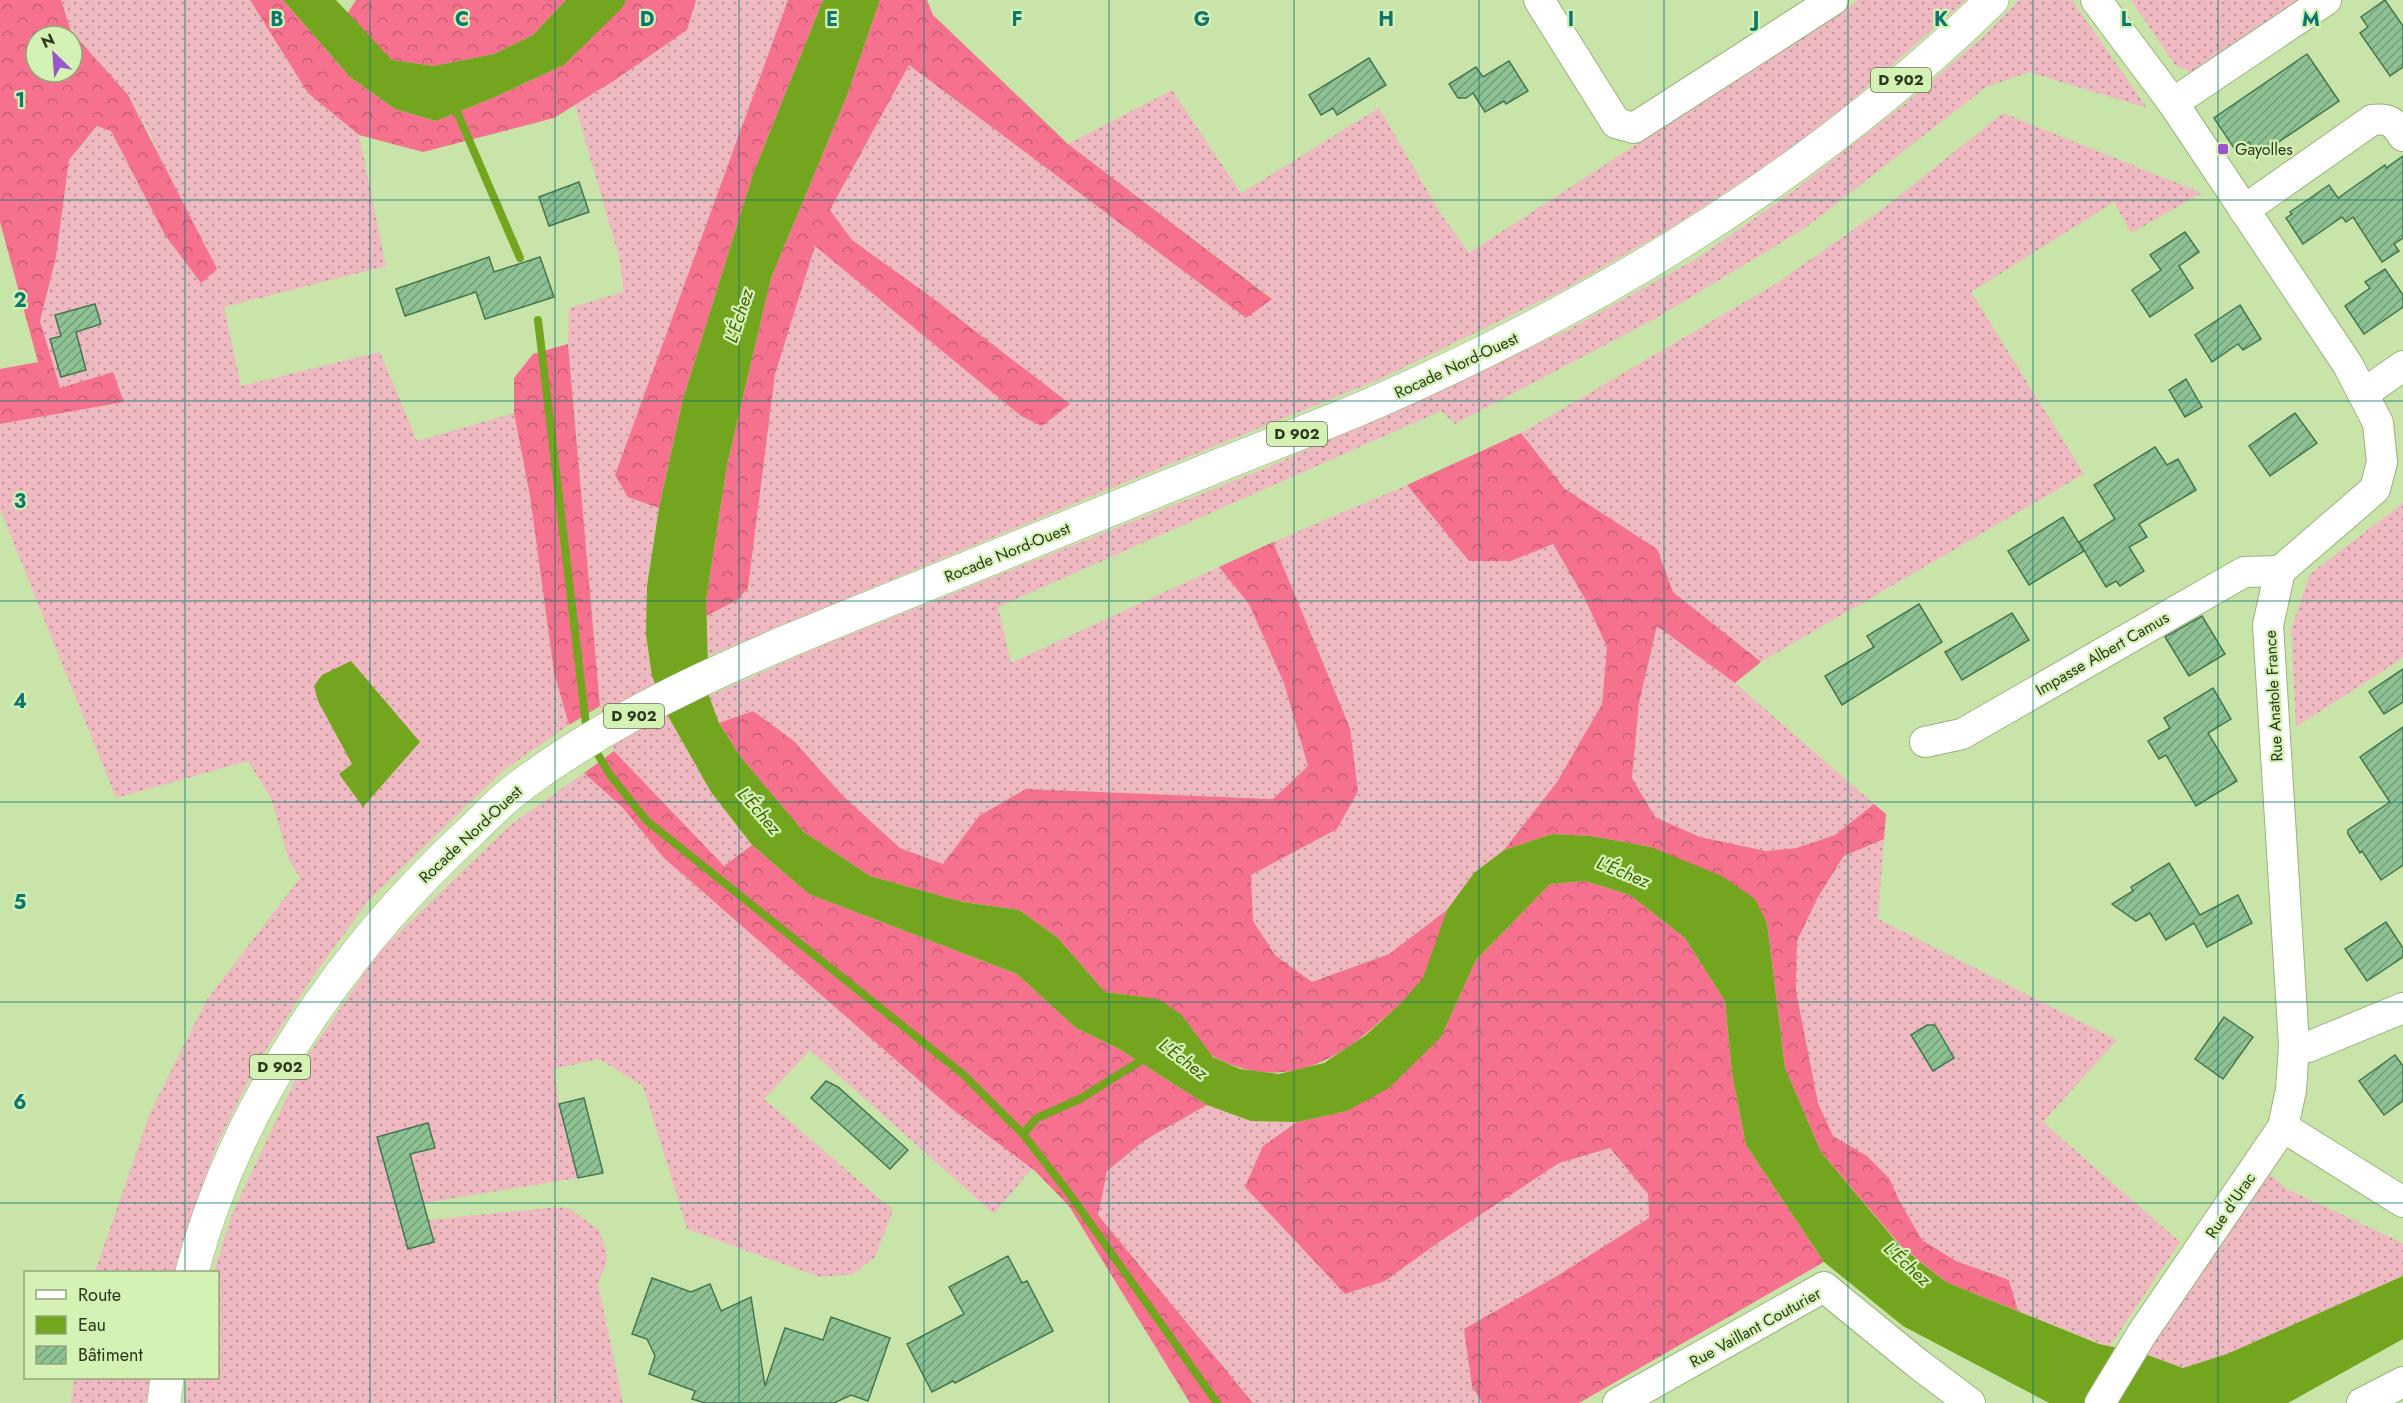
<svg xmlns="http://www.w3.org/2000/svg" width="2403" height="1403" font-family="Jost,sans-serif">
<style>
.grass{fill:url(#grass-dots)}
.forest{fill:url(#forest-crowns);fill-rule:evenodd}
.water{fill:#74a51f}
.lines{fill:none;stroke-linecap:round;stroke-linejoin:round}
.stream{stroke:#74a51f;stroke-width:8}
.building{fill:url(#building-hatch);stroke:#45774e;stroke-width:1.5}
.minor-casing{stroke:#99b37a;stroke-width:32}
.major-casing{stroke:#99b37a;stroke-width:34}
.minor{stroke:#fff;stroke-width:30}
.major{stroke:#fff;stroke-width:33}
.grid{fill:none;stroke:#0f766e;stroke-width:1.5;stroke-opacity:0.55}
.poi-dot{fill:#9955ca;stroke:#d5f2b5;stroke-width:2}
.labels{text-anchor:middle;stroke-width:4.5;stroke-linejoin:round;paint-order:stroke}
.shield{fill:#d5f2b5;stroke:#5f704d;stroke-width:1.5}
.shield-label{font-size:15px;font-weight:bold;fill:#2d3820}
.poi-label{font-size:16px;fill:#2d3820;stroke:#d5f2b5;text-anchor:start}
.street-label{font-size:16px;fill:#2d3820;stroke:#d5f2b5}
.water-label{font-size:18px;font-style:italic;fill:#426207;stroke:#d5f2b5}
.grid-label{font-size:20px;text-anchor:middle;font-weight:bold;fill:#0f766e;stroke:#d5f2b5;stroke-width:4.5;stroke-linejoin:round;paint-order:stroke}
</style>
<defs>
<pattern id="grass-dots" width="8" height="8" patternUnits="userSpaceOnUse" patternTransform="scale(1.5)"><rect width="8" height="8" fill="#efb9c1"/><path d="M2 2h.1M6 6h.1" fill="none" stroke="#c2979c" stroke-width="1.8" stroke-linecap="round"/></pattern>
<pattern id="forest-crowns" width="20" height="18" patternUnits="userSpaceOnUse" patternTransform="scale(1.5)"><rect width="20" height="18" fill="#f5718e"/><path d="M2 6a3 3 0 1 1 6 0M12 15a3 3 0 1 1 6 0" fill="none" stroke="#c75e74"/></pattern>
<pattern id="building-hatch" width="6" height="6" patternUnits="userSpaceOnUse" patternTransform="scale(1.5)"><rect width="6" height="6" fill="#8ec295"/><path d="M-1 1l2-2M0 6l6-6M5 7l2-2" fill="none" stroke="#749f79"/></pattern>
</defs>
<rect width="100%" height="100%" fill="#c8e4a9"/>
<g class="grass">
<path d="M61,0H250L308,93L359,135L386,266L224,307L241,386L380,352L417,441L514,413L530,496L554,672L569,725L504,770L369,900L314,975L255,1067L215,1149L175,1272H95L150,1113L206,1001L300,878L289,860L271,798L248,761L116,798L0,509V424L124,402L113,372L60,388L40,321L56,257L69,160L98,126L111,131L165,235L155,144L128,95L71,31Z"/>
<path d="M696,0H788L615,475L628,497L659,508L647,586L668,716L711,792L752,845L724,866L614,751L600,706L568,344L569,308L624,292L619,257L575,105L615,80L687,30Z"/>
<path d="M1859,0H1966L1844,107L1786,153L1669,229L1561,291L1378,380L1114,487L708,656L706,616L737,600L748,588L775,374L815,245L1021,416L1069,405L930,296L852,240L830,210L909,65L1246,318L1272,298L1068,144L1172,90L1241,193L1379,108L1441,214L1469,253Z"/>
<path d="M2019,0H2072L2147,108L2029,72L1986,87L1805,228L1658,317L1455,424L1441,411L998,607L1011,663L1219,567L1249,604L1284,683L1308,766L1273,799L1026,789L979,816L943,864L900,848L843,796L794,741L753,711L719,723L709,696L814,649L1271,466L1568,330L1696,259L1792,192L1906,103L1984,36Z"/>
<path d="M2131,0H2307L2199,76L2175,65Z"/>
<path d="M2003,113L2202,193L2131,233L2114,202L1971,292L2084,474L1761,662L1672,592L1656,549L1565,489L1521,433L1777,283L1884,208Z"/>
<path d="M1407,485L1469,561H1511L1553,544L1585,599L1607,647L1602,704L1557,782L1504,850L1474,874L1447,910L1389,954L1312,982L1275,955L1253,921L1251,875L1337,829L1350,728L1273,542Z"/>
<path d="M2403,503V658L2296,727L2291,629L2310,574Z"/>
<path d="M1657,625L1735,683L1874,804L1835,835L1796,848L1766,851L1700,837L1655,817L1632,778L1639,703Z"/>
<path d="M584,773L622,807L664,858L952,1109L1032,1168L994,1214L810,1050L764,1099L893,1210L875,1257L853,1274L819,1277L687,1229L643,1086L599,1059L554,1069L559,1104L578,1178L423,1203L410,1154L435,1148L428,1123L377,1137L408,1249L434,1242L428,1220L558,1207L570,1209L599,1230L606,1250L607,1262L598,1284L623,1403H185L187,1378H218V1272H214L231,1216L304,1061L379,952L510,825Z"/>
<path d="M1884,839L1878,919L2117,1040L2043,1122L2180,1242L2109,1347L2018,1311L2009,1280L1956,1261L1922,1240L1899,1200L1889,1178L1867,1156L1832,1136L1818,1103L1796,991L1797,941L1818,897L1845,856Z"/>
<path d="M1207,1105L1251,1121L1297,1122L1263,1146L1385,1281L1439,1242L1559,1163L1610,1148L1648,1194L1649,1218L1557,1276L1465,1329L1472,1386L1482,1403H1253L1098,1215L1106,1171L1145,1140Z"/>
<path d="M2267,1172L2287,1189L2403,1243V1276L2227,1354L2183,1368L2142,1353Z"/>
<path d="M74,1378H150L146,1403H71Z"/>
</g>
<g class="forest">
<path d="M0,0H61L71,31L128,95L217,269L201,283L165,235L111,131L97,126L69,160L56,257L40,321L60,388L113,372L124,402L0,424V369L38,362L0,222ZM36,36H72V72H36Z"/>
<path d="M250,0H283L350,77L395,109L436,121L495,97L564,65L621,8L626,0H696L687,30L615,80L554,118L423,152L359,135L308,93Z"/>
<path d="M356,0H566L533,35L494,54L435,66L392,60L347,14Z"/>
<path d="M788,0H823L753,174L683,399L659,508L628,497L615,475Z"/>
<path d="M880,0H927L933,15L1068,144L1272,299L1246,318L909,65L830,210L852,240L930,296L1070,404L1042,426L1021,416L815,246L775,374L748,588L737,600L706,616V600L727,465L771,278L846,98Z"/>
<path d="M568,344L600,706L569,725L554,672L530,496L514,413V378L533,354Z"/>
<path d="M1521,433L1565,489L1657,549L1673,592L1761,662L1735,683L1657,626L1639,703L1632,778L1655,817L1700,837L1766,851L1796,848L1835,835L1874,804L1886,814L1884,839L1844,856L1818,897L1797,941L1796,991L1818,1103L1833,1136L1867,1156L1889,1178L1899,1200L1922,1240L1956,1261L2009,1280L2018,1311L1946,1282L1901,1246L1821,1152L1785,1068L1767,923L1651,847L1591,836L1552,834L1504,850L1557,782L1602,704L1607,647L1585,599L1553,544L1511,561H1469L1407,485Z"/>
<path d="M1273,542L1350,728L1358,791L1337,829L1251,875L1253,921L1275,955L1312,982L1389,954L1447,910C1441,927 1431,966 1423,979C1413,994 1397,1007 1384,1018C1335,1064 1281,1091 1216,1058C1207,1053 1199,1039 1193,1030C1168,997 1144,997 1105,992L1057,937L1019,910L963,902L870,876L804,832L740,756L719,723L753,711L794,741L843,796L900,848L943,864L979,816L1026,789L1273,799L1308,766L1284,683L1249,604L1219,567Z"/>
<path d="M614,751L724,866L752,845L809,894L1017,974L1076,1028L1119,1049L1207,1105L1145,1140L1107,1171L1098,1215L1253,1403H1190L1069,1206L1034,1170L952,1109L664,858L622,807L584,773Z"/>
<path d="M1585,881L1630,895L1685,938L1725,1001L1732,1073L1746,1145L1824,1262L1579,1403H1482L1472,1386L1464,1329L1557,1276L1649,1218L1648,1194L1610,1148L1559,1163L1439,1242L1385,1281L1345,1294L1245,1187L1263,1146L1297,1122L1347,1111L1441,1037L1476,960L1550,884Z"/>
</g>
<g class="water">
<path d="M283,0H336L392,60L434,66L494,54L533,35L566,0H626L622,8L564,65L495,97L436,121L395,109L350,77Z"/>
<path d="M823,0H880L846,98L771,278L727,465L706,600L709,696L719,723L740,756L804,832L870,876L963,902L1019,910L1057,937L1105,992L1158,999L1181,1014L1213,1057L1240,1069L1279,1074L1324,1063L1366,1035L1400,1004L1423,978L1447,910L1474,873L1504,850L1552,834L1591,836L1651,847L1722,876L1755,899L1767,923L1785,1068L1821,1152L1900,1246L1946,1282L2099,1344L2142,1353L2183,1368L2227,1354L2403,1276V1339L2288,1403H2049L1903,1326L1824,1262L1746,1145L1732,1073L1725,1001L1685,938L1630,895L1585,881L1550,884L1476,960L1441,1037L1389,1088L1347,1111L1297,1122L1251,1121L1207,1105L1119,1049L1076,1028L1017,974L809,894L752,845L711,792L668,716L652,676L646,635L647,586L659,508L683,399L753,174Z"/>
<path d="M351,661L420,742L363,807L339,774L352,764L318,701L314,686L322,675Z"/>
</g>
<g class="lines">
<g class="stream">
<path d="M454,105L520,258"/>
<path d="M538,320L587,733"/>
<path d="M593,746L610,775L647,821L964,1075L1023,1134L1071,1196L1217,1403"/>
<path d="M1023,1134L1037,1118L1080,1099L1145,1058"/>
</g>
</g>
<g class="building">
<path d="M2385,0L2403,26V67L2390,76L2360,33L2368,27L2361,17Z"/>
<path d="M2307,54L2339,101L2258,156L2249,142L2236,151L2214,118Z"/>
<path d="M1369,58L1386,85L1337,115L1333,108L1321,115L1309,95Z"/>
<path d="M1509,61L1528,91L1506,104L1504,101L1485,112L1473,93L1466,98H1458L1449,84L1476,67L1483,77Z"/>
<path d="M2403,156V238L2394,244L2399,251L2382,262L2353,217L2346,222L2342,217L2303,244L2286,218L2292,214L2290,212L2329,185L2338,198L2385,165L2386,168Z"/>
<path d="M579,182L589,212L549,226L539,197Z"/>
<path d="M2185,232L2199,252L2179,266L2193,288L2150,317L2132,290L2161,270L2150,255Z"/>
<path d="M489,257L494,272L540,257L554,297L485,319L476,292L405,316L396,289Z"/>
<path d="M2385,269L2403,295V307L2364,334L2345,306L2370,288L2365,282Z"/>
<path d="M95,304L101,324L76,332L86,370L61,377L50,339L61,336L55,315Z"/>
<path d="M2240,305L2261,339L2243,350L2238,344L2212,362L2195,335Z"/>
<path d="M2186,379L2202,407L2185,417L2169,390Z"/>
<path d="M2295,413L2317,443L2270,476L2249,446Z"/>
<path d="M2155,447L2167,465L2178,459L2196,490L2139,524L2147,537L2129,547L2144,571L2120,586L2116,581L2106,587L2079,542L2115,519L2094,485Z"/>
<path d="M2063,517L2084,551L2029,585L2008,551Z"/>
<path d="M1919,604L1942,642L1842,705L1825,676L1874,647L1867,636Z"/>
<path d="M2012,613L2029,640L1962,680L1945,652Z"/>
<path d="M2202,616L2225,654L2189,676L2165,637Z"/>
<path d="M2403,669V702L2384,714L2369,692Z"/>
<path d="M2213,688L2231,719L2208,733L2237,781L2196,806L2166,755L2159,759L2148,741L2170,728L2164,718Z"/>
<path d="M2403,727V865L2381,880L2362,851L2360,853L2348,834V830L2390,802L2360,757Z"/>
<path d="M2169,863L2200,915L2238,895L2252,923L2207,947L2194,923L2166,940L2150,913L2136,921L2112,904L2133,891L2131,887Z"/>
<path d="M2386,922L2403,948V957L2367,981L2345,949Z"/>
<path d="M2224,1017L2253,1037L2223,1079L2195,1059Z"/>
<path d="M1927,1025H1935L1954,1058L1933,1071L1911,1035Z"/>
<path d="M2395,1055L2403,1066V1101L2384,1115L2359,1081Z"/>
<path d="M826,1081L838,1087L908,1150L890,1169L811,1098Z"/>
<path d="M584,1098L603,1173L578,1178L559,1104Z"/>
<path d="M428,1123L435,1148L410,1154L434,1242L408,1249L377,1137Z"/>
<path d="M1008,1256L1022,1283L1027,1281L1053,1331L955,1383L953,1381L932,1392L907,1344L964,1314L949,1287Z"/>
<path d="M652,1278L691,1292L710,1284L721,1311L751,1297L765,1386L785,1328L823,1340L831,1317L890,1338L868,1401L851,1395L834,1403H705L692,1399L695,1391L649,1374L655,1356L647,1339L632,1334Z"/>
</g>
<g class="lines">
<g class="minor-casing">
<g id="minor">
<path d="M1539,0L1616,123L1634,128L1833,0"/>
<path d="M2096,0L2173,103L2348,365L2378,423L2382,462L2375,489L2280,571L2268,625L2294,1045L2291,1090L2283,1127L2143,1332L2100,1403"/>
<path d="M2173,103L2326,0"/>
<path d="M2244,210L2372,120C2389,118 2394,122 2403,136"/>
<path d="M2363,394L2403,366"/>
<path d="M1925,742L1962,734L2244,572L2280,571"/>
<path d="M2294,1045L2308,1047L2403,1008"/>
<path d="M2283,1127L2403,1202"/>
<path d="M1618,1403L1824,1287L1917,1363L1970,1403"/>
<path d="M2362,1403L2403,1382"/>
</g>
</g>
<g class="major-casing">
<g id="major">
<path d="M192,1272C235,1106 344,948 469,833C485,818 501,800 519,787C632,702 767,649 896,597C1006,552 1115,508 1225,463C1277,442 1331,422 1383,399C1605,301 1818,170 1992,0"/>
<path d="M164,1403L167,1378"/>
</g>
</g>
<use href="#minor" class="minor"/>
<use href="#major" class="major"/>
</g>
<path class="grid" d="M185,0V1272M370,0V1403M555,0V1403M739,0V1403M924,0V1403M1109,0V1403M1294,0V1403M1479,0V1403M1664,0V1403M1848,0V1403M2033,0V1403M2218,0V1403M0,200H2403M0,401H2403M0,601H2403M0,802H2403M0,1002H2403M0,1203H2403M185,1378V1403"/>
<rect class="poi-dot" x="2217" y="143" width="12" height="12" rx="3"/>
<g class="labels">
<g class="shield">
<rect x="1871" y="68" width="60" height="24" rx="4.5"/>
<rect x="1267" y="422" width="60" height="24" rx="4.5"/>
<rect x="604" y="704" width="60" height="24" rx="4.5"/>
<rect x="250" y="1055" width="60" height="24" rx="4.5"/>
</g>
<g class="shield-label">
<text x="1901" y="85">D 902</text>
<text x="1297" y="439">D 902</text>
<text x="634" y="721">D 902</text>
<text x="280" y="1072">D 902</text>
</g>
<g class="poi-label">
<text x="2235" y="155">Gayolles</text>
</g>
<g class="street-label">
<text transform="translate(1456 365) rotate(-25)" y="6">Rocade Nord-Ouest</text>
<text transform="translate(1007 552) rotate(-22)" y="6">Rocade Nord-Ouest</text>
<text transform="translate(2102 653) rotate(-30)" y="6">Impasse Albert Camus</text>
<text transform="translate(2273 696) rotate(-93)" y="6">Rue Anatole France</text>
<text transform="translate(470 834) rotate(-43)" y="6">Rocade Nord-Ouest</text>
<text transform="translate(2230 1205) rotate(-56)" y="6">Rue d'Urac</text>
<text transform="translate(1755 1327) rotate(-29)" y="6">Rue Vaillant Couturier</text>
</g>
<g class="water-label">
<text transform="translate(739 316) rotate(-72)" y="6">L'Échez</text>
<text transform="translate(759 811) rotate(49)" y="6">L'Échez</text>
<text transform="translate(1623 872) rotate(22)" y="6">L'Échez</text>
<text transform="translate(1183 1059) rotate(37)" y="6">L'Échez</text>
<text transform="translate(1907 1264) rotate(42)" y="6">L'Échez</text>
</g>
</g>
<g class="grid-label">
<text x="277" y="26">B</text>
<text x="462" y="26">C</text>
<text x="647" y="26">D</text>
<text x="832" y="26">E</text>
<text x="1017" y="26">F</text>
<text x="1202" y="26">G</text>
<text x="1386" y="26">H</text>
<text x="1571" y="26">I</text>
<text x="1756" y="26">J</text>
<text x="1941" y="26">K</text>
<text x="2126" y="26">L</text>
<text x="2311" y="26">M</text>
<text x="20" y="107">1</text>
<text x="20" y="307">2</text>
<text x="20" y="508">3</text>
<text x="20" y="708">4</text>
<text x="20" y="909">5</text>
<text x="20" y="1109">6</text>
</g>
<rect x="24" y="1271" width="195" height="108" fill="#d5f2b5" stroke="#92a879" stroke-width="1.5"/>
<rect x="36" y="1290" width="30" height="9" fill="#ffffff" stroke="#92a879" stroke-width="1.5"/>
<text x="78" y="1301" font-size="18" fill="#2d3820">Route</text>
<rect x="36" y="1316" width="30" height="18" fill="#74a51f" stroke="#92a879" stroke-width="1.5"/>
<text x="78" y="1331" font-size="18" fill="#2d3820">Eau</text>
<rect x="36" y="1346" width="30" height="18" fill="url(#building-hatch)" stroke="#92a879" stroke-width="1.5"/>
<text x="78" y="1361" font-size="18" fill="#2d3820">Bâtiment</text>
<g transform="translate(54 54) rotate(335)"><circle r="28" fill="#d5f2b5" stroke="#92a879" stroke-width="1.5"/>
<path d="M0-4.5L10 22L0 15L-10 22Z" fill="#9955ca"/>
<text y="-9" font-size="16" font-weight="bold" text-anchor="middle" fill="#2d3820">N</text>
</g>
</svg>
